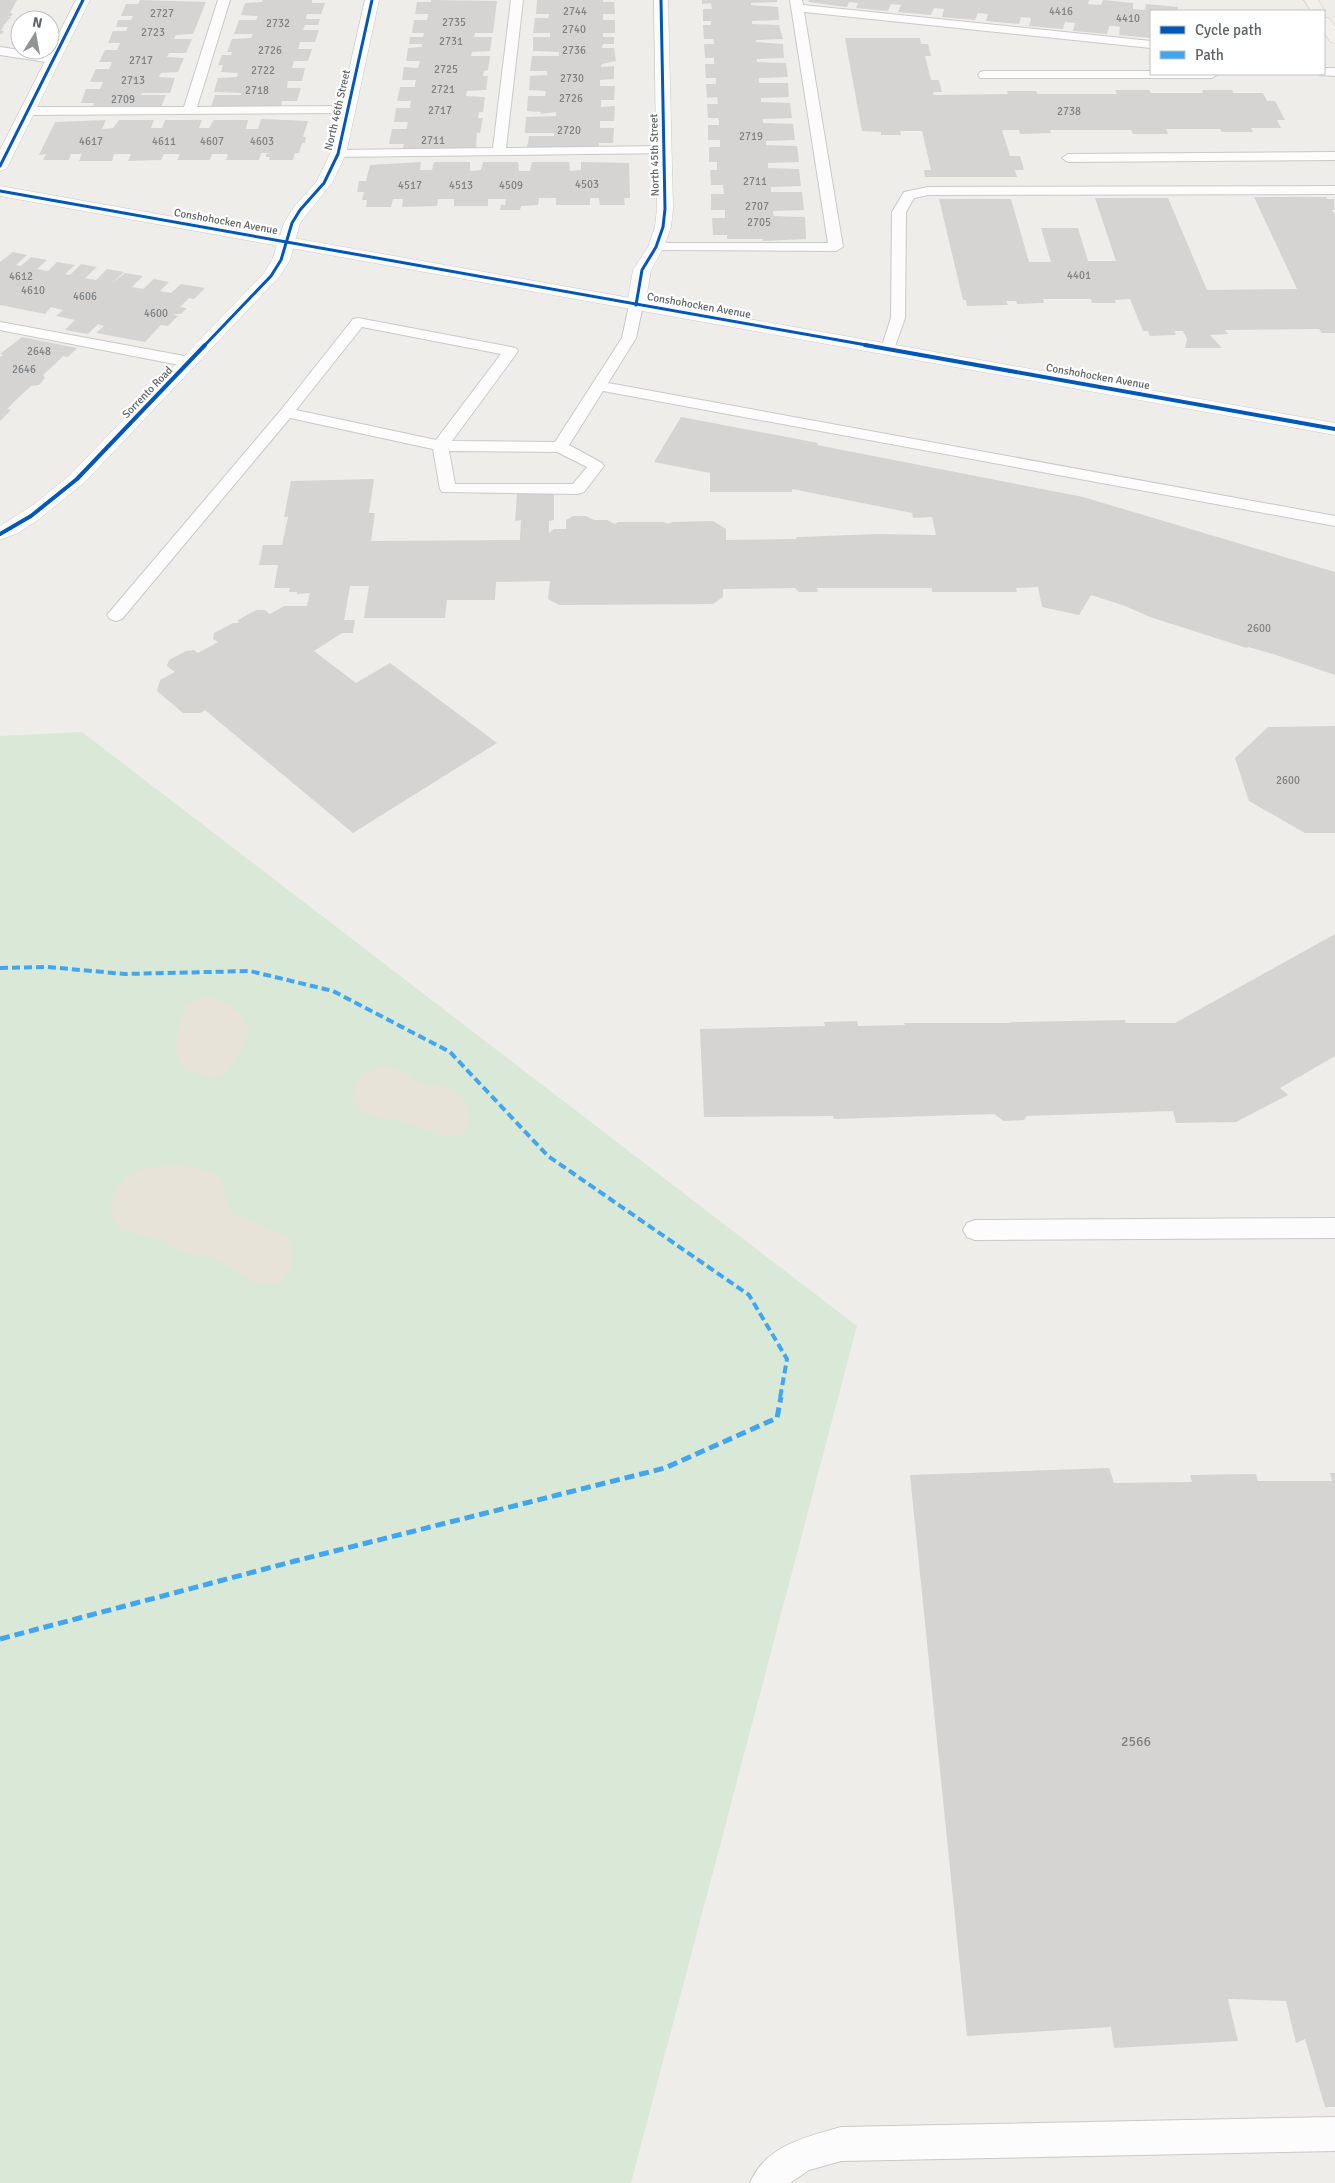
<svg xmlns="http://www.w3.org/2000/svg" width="1335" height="2183" font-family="Signika,sans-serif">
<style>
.green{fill:#dae9d7}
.sand{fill:#e8e3d8}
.building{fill:#d5d4d3}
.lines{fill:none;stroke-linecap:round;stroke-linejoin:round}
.service-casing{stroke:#c9c9c9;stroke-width:2}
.minor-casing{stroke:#c9c9c9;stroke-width:1}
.secondary-casing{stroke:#cbcbcb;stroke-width:1}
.primary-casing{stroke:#d4cbba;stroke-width:1}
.service{fill:#fcfcfc;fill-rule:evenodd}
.minor{fill:#fcfcfc;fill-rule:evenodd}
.secondary{fill:#fcfcfc;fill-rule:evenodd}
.primary{fill:#f2f0ea;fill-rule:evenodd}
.quiet-far1{stroke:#41a6ee;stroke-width:4;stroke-dasharray:8 4;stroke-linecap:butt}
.quiet{stroke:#41a6ee;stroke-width:5;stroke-dasharray:10 5;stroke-linecap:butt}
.cycleway-far1-casing{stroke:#fff;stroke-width:5}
.cycleway-casing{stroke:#fff;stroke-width:6}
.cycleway-far1{stroke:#0057b8;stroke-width:3}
.cycleway{stroke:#0057b8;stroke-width:4}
.labels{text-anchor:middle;stroke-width:4.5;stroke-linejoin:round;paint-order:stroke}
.number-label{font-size:11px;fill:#7e8083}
.far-street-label{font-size:11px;fill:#5f6367;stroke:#fff}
.near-number-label{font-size:14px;fill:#7e8083}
</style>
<rect width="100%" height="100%" fill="#eeedea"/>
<path class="green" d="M82,732L857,1326L631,2183H0V736Z"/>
<g class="sand">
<path d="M202,996C223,998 240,1010 249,1028C244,1048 235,1063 221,1077C166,1076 172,1047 186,1006Z"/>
<path d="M388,1066C392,1068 398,1069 403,1071C411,1075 416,1083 426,1085C431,1086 437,1085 442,1086C467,1093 475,1111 464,1134L444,1137L406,1122L367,1115L353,1103C353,1078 364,1070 388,1066Z"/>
<path d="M174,1165C194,1166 205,1168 222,1180L227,1205L233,1213L287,1236L291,1249L292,1269L276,1285L255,1283L215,1258L181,1252L166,1241L119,1229L111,1215V1199L124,1179L146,1168Z"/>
</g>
<g class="building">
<path d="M0,0H17L10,13L13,14L11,16H7L11,17L4,25L1,31H4L2,34H0Z"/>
<path d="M140,0L206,2L193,34L176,35L174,39H192L186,53H169L167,57L184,58L178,72L161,73L159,77L175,78L170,93H142L141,95H166L161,107H93L94,103H81L86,89H100L103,82H90L96,69H109L112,62H99L105,50H117L120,43H108L113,31H126L128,27H116L118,20H131L133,16H121L126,4H138Z"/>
<path d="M263,0H312V3H325L321,14H307L306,19H320L318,25H305L303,30H319L315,42H300L298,49H312L308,61H294L292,68H305L302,81H288L287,88H301L297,101H282L281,106L211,107L215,95H241V93L214,92L218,78L237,77L238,73L221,72L223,65H218L222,55H231L232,52H227L232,39L251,38L253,34H234L239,20H256L258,16L241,15L245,3L262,2Z"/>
<path d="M431,0L497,1L493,33H475L474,37H492L490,51L472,52L471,56H490L488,70L484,71L483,76H488L486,90L467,91L466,96L485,97L483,112H479L478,118H483L480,133H477L476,148L403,149L404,144H389L392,129H406L408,122H394L396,108H410L411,101H397L400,87H415V84L416,80H402L404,67L418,68L420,61H406L408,48L422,47V44H409L410,37H423L424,33H412L414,20H427L428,17V14H415L417,2H431Z"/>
<path d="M537,0H603V2H614L615,14H603V20H615V33H603V37H614V44H603L602,48H614L616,61L602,64L601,67L614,66V79L600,80V86H615L614,100H601V107L615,106L614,121H600V128H614L613,143H599V148H527L529,136H554V133H525L526,117L556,116V112L540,114L541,112L527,111L528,96H545L546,91L529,90L530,76L547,75V71H530L532,56H559V52L533,51V37H550V33H533L535,18H548L549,16V14H536Z"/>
<path d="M702,0H777V2L751,3V5L778,7L779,20L752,21V24L779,25L783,39L756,40V42L783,44L784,58L757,59V62L786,63L788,77L759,78V83H788L789,97L761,98V102L790,103L792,118L763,119V123L793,124L795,140L766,141V145L797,146L799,162L768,163V168L799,169L801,186L771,187V192H802L804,210L773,211V214L774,216L805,217L806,239L763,241V239H727V235H713L712,218H725V210H711V194H724L723,185H711L710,170H717V162H709V147H720V140H708V125H719V121L718,118H708L707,104H718L717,97L707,98L706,84H716V78H706L705,64H714V58H705L704,44H714V42L713,39H704L703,25H711V21H703V9H712L711,3L702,4Z"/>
<path d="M809,0H1089L1088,4L1101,5L1103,0L1133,3V9L1145,10L1146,4L1178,7L1177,11H1151V38L1119,35L1120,27L1115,26H1109L1107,34L1073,31L1075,23L1065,22L1063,29L1029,26L1031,18L1021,17L1019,24L986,21L988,14L978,13L975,20L942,17L944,9L934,8L931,15L898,12L901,5L891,4L888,11L856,8L858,3L849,2L847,7L808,2Z"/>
<path d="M845,38H920L921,44H928L931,56H925L931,80H939L942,92H933L934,95L1008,94L1007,91H1036L1038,94H1117L1115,90H1149L1151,93H1203L1202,90H1232L1233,93H1263L1267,101H1275L1285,120H1277L1281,128H1251L1253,132H1222L1220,129H1166L1168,134H1133L1131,130H1050L1051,133L1020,134L1019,130H1002L1010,156H1020L1024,170H1015L1017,177H925L924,170H931L922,131H900L901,135H881V132L862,131Z"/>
<path d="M261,119L308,121L303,137H306L305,143H302L299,153H295L293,160H269L270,157H266V154L270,153H261L259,160H226L228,154H212L210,160H177L180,154H164L161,160L128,161L131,154H114L112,161H79L82,154H71L69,160H43L46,154L39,155L55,122L106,120L102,129L113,128L119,120H154L151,128H162L165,120H202L199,128H209L214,120H248L246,129H258Z"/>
<path d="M421,162L420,170H432L434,162H470V171L481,170L483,162H518L519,171H530L532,162H569L570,171L581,170V162L629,163L630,198H624L625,205H600L599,198H590V205H556V198H539L538,205L521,206L520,210H500L501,205H505L506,199H488V206H454V199H438L437,206L402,207L403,199H393L391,207H366L367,200H362L364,192H357L359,181H366L370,165Z"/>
<path d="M1254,197H1326L1327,199H1334L1335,210H1332L1335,215V333H1322L1319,329L1225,330L1228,334L1210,335L1222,348H1185L1187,339L1183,331H1174L1176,335L1150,336L1148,331H1143L1130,299L1115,300L1116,303H1092L1091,299H1043L1044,303L1017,304L1016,301H1006L1008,305L967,306L966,300H963L939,199H1011L1029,262H1051L1041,228H1078L1088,261H1116L1095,198H1168L1207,290L1297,289Z"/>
<path d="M13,252L27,255L16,265L21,266L31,257L47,260L37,269L48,271L57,262L75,265L65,274L70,275L81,264L97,267L85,278L90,279L96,280L107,269L124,272L112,283L125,273L143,276L132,287L143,289L154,279L169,282L160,291L171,293L181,284L205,288L194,299L189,298L180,307L187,308L181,314H173L178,316L168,326L161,325L145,342L96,333L104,326L98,324L88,334L65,330L75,320L56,316L63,310L51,307L45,314L0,305V262Z"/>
<path d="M22,337L77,348L68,357L63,356L54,365L43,375L45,378L39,385L31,386L18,398L7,409L11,410L0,421V357L3,355L0,354Z"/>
<path d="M681,417L818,443L817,445L1083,497L1335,572V675L1273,654L1248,647L1247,648L1150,617L1125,606L1091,595L1079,615L1042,607L1038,587L1016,588L1017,592H932V588H817L818,592H799L795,588L723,589V597L713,604L559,605L548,599L550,581L496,582L495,600H447L445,618H364L369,586H350L344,620H355L353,633H342L314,651L356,683L390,663L497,743L353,833L205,710L200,713H183L157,691L160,680L175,672L167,666L169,660L186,651L194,650L198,653L218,642L213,639L214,633L233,623H238V620L256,610H265L270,614L284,606H307L310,593L297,594V592H289L290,588H274L278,565H259L263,545H282L288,517H284L291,481L374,479L369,513H375L371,541L520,540L521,520L515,521L517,494H554V520L549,521V533L554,529H566V520L573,516H586L594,520H607L615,524L618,522H664L668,524L672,522L713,521L726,529V540L796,539L797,537L878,534L936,535L932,517L913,518L912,513L792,489V492H710V473L654,462Z"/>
<path d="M1335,726V833H1305L1249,801L1235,758L1268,727Z"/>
<path d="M1335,934V1056L1280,1088L1288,1095L1236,1122L1176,1123L1173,1111L1027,1116L1024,1120L1004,1121L994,1114L834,1119L833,1116L704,1117L700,1029L825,1026L824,1022L857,1021L858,1026L905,1025L904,1023H1011L1010,1022L1125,1020L1126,1023H1175Z"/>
<path d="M1109,1468L1114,1483L1192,1482L1190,1475L1256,1474L1258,1481H1332L1330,1473H1335V2107H1325L1305,2039L1296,2043L1286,2001L1228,1999L1238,2041L1114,2048L1111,2027L967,2036L910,1475Z"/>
</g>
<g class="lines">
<g class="service-casing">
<g id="service">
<path d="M218,0H230L197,107L348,106L354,110L352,113L27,115L21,111L27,107H184Z"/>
<path d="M511,0H523L506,148L664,146L670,150L669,153L333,157L332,154L333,151L338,150L493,148Z"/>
<path d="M790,0H802L803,5L1151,41V48L804,12L843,247L836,251L651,250L649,247L651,244L656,243H828Z"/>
<path d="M0,47L53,55L59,59L53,63L0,55Z"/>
<path d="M1324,68H1335V76L1320,75L1324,74Z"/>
<path d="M984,71H1151V74H1218L1212,78H980L978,75L980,72Z"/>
<path d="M1335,152V160L1068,162L1062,158L1068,154Z"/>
<path d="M1335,186V194L928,195L914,198L906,212L905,318L893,352H883L881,349L891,318L892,212L904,192L928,187Z"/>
<path d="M636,301L641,302L643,305L636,338L608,383L1335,516V526L603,391L569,445L602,463L604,466L584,492L578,494L442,492L440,489L433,449L290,418L122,619L116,621L110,619L107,615L281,410L353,319L358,318L516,348L518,351L516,354L452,441L555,442L622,338L629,305L631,302ZM362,327L501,354L436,440L296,410ZM449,451L557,452L587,467L573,484H455Z"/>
<path d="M0,322L190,357L195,359L198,362L195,365L190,367L0,330Z"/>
<path d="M1335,1218V1238L975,1240L967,1237L963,1230L967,1223L975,1220Z"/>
<path d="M1335,2117V2151L841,2161L809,2170L790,2183H750C765,2146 806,2137 841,2127Z"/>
</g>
</g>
<g class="minor-casing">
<g id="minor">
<path d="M76,0H90L8,166L6,169L0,171V150Z"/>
<path d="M365,0H379L346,154L332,183L300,223L290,260L280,276L84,483L38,520L18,533L0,540V526L33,505L70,475L264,273L272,260L284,223L294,207L317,181L330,154Z"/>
<path d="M654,0H668L673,209L671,227L664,247L651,270L645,305L642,309L636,310L630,309L627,305L633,270L648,247L655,227L657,209Z"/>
</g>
</g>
<g class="secondary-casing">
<path id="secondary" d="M0,186L1335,423V435L0,196Z"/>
</g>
<g class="primary-casing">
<g id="primary">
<path d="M1304,0H1318L1325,11L1324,13L1311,11Z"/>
<path d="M1324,17L1329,18L1335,27V43L1330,42L1324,32Z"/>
</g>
</g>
<use href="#service" class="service"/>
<use href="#minor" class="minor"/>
<use href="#secondary" class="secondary"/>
<use href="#primary" class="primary"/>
<path class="quiet-far1" d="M0,968L48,967L125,974L250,971L333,991L450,1052L548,1156L749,1295L787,1359L780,1398"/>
<path class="quiet" d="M0,1639L295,1561L665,1468L777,1418L781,1397"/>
<g class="cycleway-far1-casing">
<g id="cycleway-far1">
<path d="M0,166L83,0"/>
<path d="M0,191L872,346"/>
<path d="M636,305L642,270L656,247L663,227L665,209L661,0"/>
<path d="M204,346L271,276L281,260L292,223L300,210L324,183L338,154L372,0"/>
</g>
</g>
<g class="cycleway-casing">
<g id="cycleway">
<path d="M865,345L1335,429"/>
<path d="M0,534L31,516L77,479L205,345"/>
</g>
</g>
<use href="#cycleway-far1" class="cycleway-far1"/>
<use href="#cycleway" class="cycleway"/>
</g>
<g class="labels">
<g class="number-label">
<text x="575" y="15">2744</text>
<text x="1061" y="15">4416</text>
<text x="162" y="17">2727</text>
<text x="1128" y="22">4410</text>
<text x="454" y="26">2735</text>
<text x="278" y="27">2732</text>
<text x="574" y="33">2740</text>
<text x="153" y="36">2723</text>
<text x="451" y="45">2731</text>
<text x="270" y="54">2726</text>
<text x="574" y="54">2736</text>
<text x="141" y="64">2717</text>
<text x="446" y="73">2725</text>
<text x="263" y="74">2722</text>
<text x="572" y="82">2730</text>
<text x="133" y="84">2713</text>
<text x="443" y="93">2721</text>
<text x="257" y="94">2718</text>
<text x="571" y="102">2726</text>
<text x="123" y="103">2709</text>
<text x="440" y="114">2717</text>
<text x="1069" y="115">2738</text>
<text x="569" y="134">2720</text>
<text x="751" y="140">2719</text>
<text x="433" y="144">2711</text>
<text x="91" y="145">4617</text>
<text x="164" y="145">4611</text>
<text x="212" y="145">4607</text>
<text x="262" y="145">4603</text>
<text x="755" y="185">2711</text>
<text x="587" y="188">4503</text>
<text x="410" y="189">4517</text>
<text x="461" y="189">4513</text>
<text x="511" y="189">4509</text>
<text x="757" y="210">2707</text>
<text x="759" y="226">2705</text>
<text x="1079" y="279">4401</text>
<text x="21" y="280">4612</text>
<text x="33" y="294">4610</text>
<text x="85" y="300">4606</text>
<text x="156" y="317">4600</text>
<text x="39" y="355">2648</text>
<text x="24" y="373">2646</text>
<text x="1259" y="632">2600</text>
<text x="1288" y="784">2600</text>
</g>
<g class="far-street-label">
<text transform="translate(337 110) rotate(-77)" y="4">North 46th Street</text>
<text transform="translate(654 155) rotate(-91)" y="4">North 45th Street</text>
<text transform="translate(226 221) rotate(10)" y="4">Conshohocken Avenue</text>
<text transform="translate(699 305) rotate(10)" y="4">Conshohocken Avenue</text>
<text transform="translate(1098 376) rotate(10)" y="4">Conshohocken Avenue</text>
<text transform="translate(147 392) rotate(-46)" y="4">Sorrento Road</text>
</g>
<g class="near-number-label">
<text x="1136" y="1746">2566</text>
</g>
</g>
<rect x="1150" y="10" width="175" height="65" fill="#ffffff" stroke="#bfc1c2"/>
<rect x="1160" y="26" width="25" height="8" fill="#0057b8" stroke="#bfc1c2"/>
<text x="1195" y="35" font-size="15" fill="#5f6367">Cycle path</text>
<rect x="1160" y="51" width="25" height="8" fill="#41a6ee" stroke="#bfc1c2"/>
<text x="1195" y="60" font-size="15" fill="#5f6367">Path</text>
<g transform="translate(35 35) rotate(11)"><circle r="24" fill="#ffffff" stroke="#bfc1c2"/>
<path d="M0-4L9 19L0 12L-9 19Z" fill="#919395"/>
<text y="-8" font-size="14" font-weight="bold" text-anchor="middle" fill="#5f6367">N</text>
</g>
</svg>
